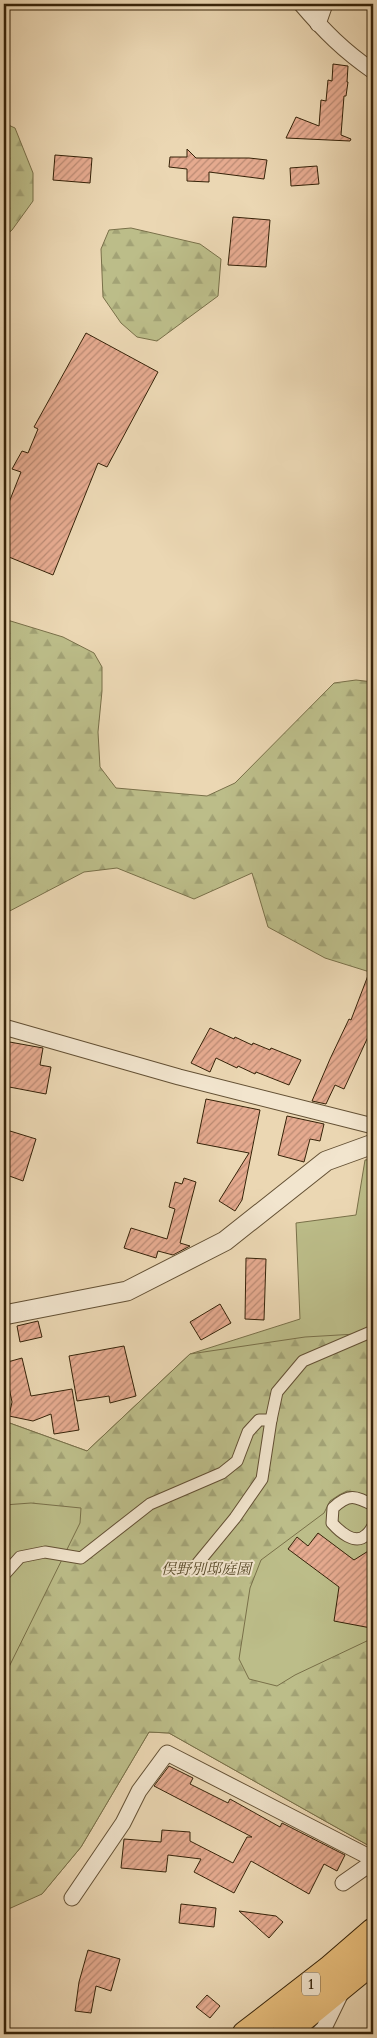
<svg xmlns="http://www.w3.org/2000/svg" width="377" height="2038" font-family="Cardo,'Noto Serif JP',serif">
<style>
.green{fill:#bcbd89;stroke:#797049}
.forest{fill:url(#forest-firs);stroke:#797049}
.building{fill:url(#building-hatch);stroke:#362309}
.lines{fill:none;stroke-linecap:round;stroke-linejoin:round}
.pedestrian-casing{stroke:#635034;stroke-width:13}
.minor-casing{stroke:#635034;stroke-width:17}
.tertiary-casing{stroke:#635034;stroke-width:21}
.trunk-casing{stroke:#362309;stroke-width:27}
.pedestrian{stroke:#f2e5ce;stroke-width:11}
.minor{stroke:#f2e5ce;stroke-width:15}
.tertiary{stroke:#f2e5ce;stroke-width:19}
.trunk{stroke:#e6bc7a;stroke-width:25}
.labels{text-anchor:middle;stroke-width:4;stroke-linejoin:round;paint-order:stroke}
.shield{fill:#f2e5ce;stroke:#6e5d44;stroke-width:1}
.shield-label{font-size:14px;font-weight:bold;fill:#362309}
.park-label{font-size:15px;font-style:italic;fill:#584a29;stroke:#f2e5ce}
</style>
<defs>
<pattern id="forest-firs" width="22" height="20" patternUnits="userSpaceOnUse" patternTransform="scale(1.25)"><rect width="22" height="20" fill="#bcbd89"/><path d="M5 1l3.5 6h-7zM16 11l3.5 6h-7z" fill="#a2a275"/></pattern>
<pattern id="building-hatch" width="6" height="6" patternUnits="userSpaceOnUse" patternTransform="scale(1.25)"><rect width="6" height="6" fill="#e5aa8f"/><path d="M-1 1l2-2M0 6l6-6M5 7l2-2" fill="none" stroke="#ba8a73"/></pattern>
</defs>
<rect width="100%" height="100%" fill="#ebd7b3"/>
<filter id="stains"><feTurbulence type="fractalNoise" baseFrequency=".004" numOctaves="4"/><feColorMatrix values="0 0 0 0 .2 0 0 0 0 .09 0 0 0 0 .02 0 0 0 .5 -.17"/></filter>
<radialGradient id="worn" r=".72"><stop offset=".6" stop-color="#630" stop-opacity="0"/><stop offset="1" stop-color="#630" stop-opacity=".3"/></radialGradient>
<path class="green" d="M373,1159V1848L169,1733L149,1732L81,1847L42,1894L4,1893V1421L87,1451L190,1354L300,1319L296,1223L356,1215L365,1160Z"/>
<g class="forest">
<path d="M4,123L15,128L33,173V201L12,230L4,237Z"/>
<path d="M131,228L200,244L221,259L218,296L157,341L137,337L121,323L103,297L101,249L109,230Z"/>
<path d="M4,619L63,637L94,653L102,667V691L98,732L100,767L116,788L207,796L235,783L334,683L356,680L373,682V973L325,958L268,927L252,873L194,899L117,868L84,872L4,914Z"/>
<path d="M373,1333V1499L359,1493L347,1491L339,1495L330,1501L324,1513L261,1560L250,1588L239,1659L249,1679L277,1686L295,1675L371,1639L373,1635V1848L169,1733L149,1732L81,1847L42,1894L4,1911V1677L80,1523L81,1508L31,1503L4,1505V1421L87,1451L190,1354L305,1337Z"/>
</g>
<g class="building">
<path d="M333,64L348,66L347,82H348L346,96H344L341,135L351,139L350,141L286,138L296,117L319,126L321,100L326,101L328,80L332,81Z"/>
<path d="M187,149L196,158H249L267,160L264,179L209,172V182L187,181V169L169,167L170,157H187Z"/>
<path d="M55,155L92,158L90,183L53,180Z"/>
<path d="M317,166L319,184L291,186L290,168Z"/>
<path d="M233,217L270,220L266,267L228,265Z"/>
<path d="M86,333L158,372L107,467L98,463L53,575L4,555V515L21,472L12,469L22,451L28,453L38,429L34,427Z"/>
<path d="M372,965L373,1026L344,1089L335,1085L326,1104L312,1101L330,1059L349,1019L351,1020Z"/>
<path d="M210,1028L234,1039L235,1037L252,1045L253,1043L270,1050L271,1048L301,1060L289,1085L256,1072L255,1074L238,1066L237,1068L216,1058L210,1072L191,1063Z"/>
<path d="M4,1041L43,1048L40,1065L51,1067L46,1094L4,1086Z"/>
<path d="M206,1099L260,1110L242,1200L235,1211L219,1201L249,1153L197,1143Z"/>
<path d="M287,1116L324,1124L320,1141L310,1139L304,1162L278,1155Z"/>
<path d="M10,1131L36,1139L23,1181L4,1174V1149Z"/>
<path d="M184,1178L196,1182L180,1243L190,1246L173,1255L158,1251L156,1258L124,1248L131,1228L167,1239L175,1209L169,1207L175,1182L182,1184Z"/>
<path d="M246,1258L266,1259L264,1320L245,1319Z"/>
<path d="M220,1304L231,1323L201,1340L190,1322Z"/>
<path d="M38,1321L42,1337L20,1342L17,1326Z"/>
<path d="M124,1346L136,1396L110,1403L109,1396L77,1401L69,1356Z"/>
<path d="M22,1358L31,1396L72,1389L79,1430L54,1434L51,1414L33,1421L9,1416L12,1402L4,1363Z"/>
<path d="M318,1533L354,1560L373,1548V1617L371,1628L334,1621L339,1587L288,1549L297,1537L308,1546Z"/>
<path d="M169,1766L193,1778L190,1784L228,1803L230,1799L280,1827L282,1823L345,1855L337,1871L324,1864L309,1894L251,1861L234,1893L194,1872L201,1859L168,1855L166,1872L121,1868L124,1839L161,1842L162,1830L190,1832V1841L233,1863L247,1837H252L154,1786Z"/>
<path d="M181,1904L216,1908L214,1927L179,1923Z"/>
<path d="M239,1911L276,1916L283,1922L269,1938Z"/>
<path d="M88,1950L120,1959L111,1991L96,1986L91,2013L75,2011L79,1982Z"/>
<path d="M207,1995L220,2006L210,2018L196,2007Z"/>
</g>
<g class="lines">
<g class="pedestrian-casing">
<g id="pedestrian">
<path d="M271,1420L277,1392L303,1361L373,1331"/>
<path d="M373,1505C355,1496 349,1493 333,1508L332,1523C339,1531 355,1546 366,1535C369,1533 371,1529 373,1526"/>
<path d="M4,1575L20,1557L45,1552L81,1558L150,1504L222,1473L237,1461L248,1432L259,1420H271L262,1479L235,1518L193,1569"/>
</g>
</g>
<g class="minor-casing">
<g id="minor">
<path d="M301,4C324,31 344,51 373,71"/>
<path d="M318,24L325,4"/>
<path d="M4,1027L179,1077L373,1126"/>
<path d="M343,1883L373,1862"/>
<path d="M72,1898L123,1823L139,1791L167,1753L373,1859"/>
<path d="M318,2034L324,2028L341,1993"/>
</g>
</g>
<g class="tertiary-casing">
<path id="tertiary" d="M4,1315L127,1291L225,1241L326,1161L373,1144"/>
</g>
<g class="trunk-casing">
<g id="trunk">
<path d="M245,2034L329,1969L373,1931"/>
<path d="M284,2034L373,1961"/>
</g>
</g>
<use href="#pedestrian" class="pedestrian"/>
<use href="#minor" class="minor"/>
<use href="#tertiary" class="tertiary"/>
<use href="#trunk" class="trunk"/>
</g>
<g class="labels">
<rect class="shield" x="302" y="1972.5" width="18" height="23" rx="4"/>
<g class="shield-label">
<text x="311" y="1989">1</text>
</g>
<g class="park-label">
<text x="206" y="1574">俣野別邸庭園</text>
</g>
</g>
<rect width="377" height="2038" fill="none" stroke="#ebd7b3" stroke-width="20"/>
<rect x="5" y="5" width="367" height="2028" fill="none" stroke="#362309" stroke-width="2.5"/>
<rect x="10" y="10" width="357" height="2018" fill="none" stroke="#362309"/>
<rect width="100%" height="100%" filter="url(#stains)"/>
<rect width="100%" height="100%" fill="url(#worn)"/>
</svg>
